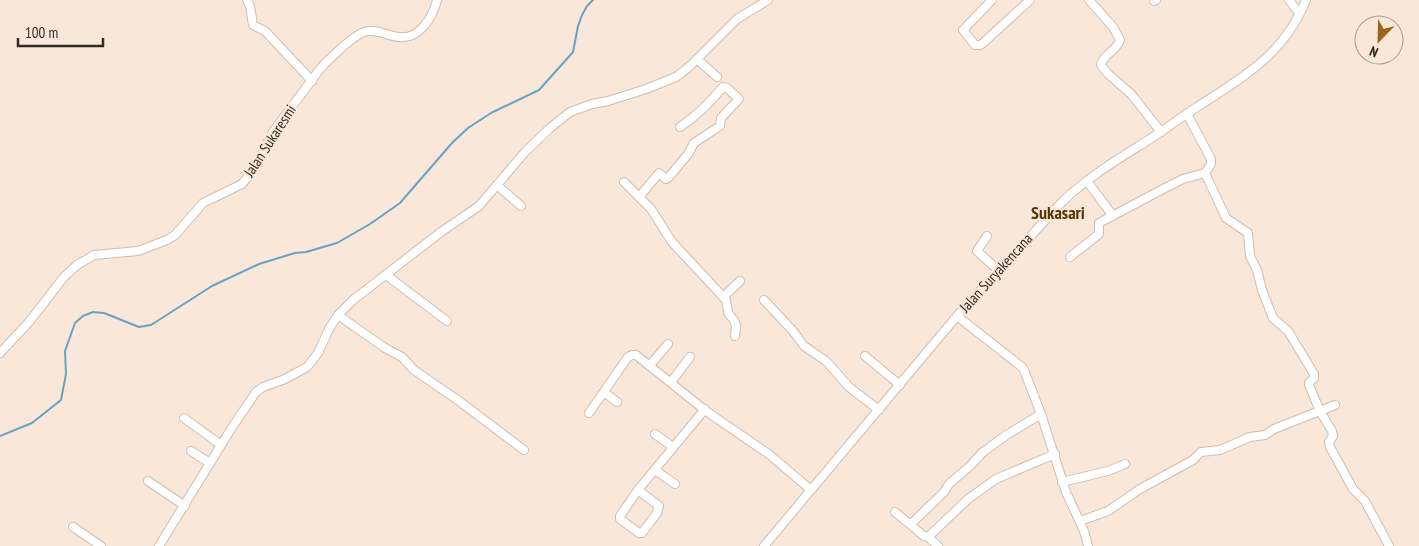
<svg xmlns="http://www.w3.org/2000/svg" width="1419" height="546" font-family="'PT Sans Narrow',sans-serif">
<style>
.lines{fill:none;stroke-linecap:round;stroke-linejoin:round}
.stream{stroke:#6aa2c1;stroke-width:2}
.minor-casing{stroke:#cebeaf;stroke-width:10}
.minor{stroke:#fff;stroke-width:8}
.labels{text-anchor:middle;stroke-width:5;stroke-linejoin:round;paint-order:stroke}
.street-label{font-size:15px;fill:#302a24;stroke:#f9e8d9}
.quarter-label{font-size:18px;font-weight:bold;fill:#573500;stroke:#f9e8d9}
</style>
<rect width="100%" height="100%" fill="#f9e8d9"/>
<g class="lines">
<path class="stream" d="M0,436L32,423L61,400L66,374L65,351L75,323L83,316L93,312L104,313L139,327L151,325L212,286L259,264L295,253L306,252L337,243L370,224L400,203L452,143L468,128L491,113L539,90L573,52L578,26L582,15L587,6L593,0"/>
<g class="minor-casing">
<g id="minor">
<path d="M247,0L250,6L253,25L265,31L312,81"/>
<path d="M992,0L963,30L975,45H980L983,43L1030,0"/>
<path d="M1089,0L1113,27L1120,40C1117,51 1103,54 1101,65L1107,73L1131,94L1161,132"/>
<path d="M1289,0L1299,13"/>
<path d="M1154,1L1156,0"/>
<path d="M697,59L717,77"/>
<path d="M1187,114L1211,159V164L1205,173L1226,218L1248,233L1250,256L1257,270L1262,290L1273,318L1288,331L1314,374V378L1309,383V385L1320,411L1332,431L1333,436L1329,442L1330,447L1353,489L1365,501L1389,546"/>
<path d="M1087,181L1113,216"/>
<path d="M624,182L651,209L672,242L726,300L728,313L734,320L736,326L735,336"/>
<path d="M497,185L521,206"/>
<path d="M639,197L659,173L666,179L669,177L688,154L694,143L720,126L721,118L739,99L727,88L723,87C708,104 699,114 680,127"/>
<path d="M987,236L977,251L999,271"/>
<path d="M1070,257L1099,234V223L1165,188L1183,179L1205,173"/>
<path d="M386,275L447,321"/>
<path d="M723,297L740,281"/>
<path d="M764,300L793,331L804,346L826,361L849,387L879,410"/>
<path d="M338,315L385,348L402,357L414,370L459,401L524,450"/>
<path d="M957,316L1022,367L1024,370L1041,414L1066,492L1084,531L1088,546"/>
<path d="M0,353L29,322L64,277L77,265L94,255L138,251L167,240L175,235L203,203L242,184L255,168L273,132L320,69C328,60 354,35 364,32C375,28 388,36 399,37C419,40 433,17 437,0"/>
<path d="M865,356L900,385"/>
<path d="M650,365L668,344"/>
<path d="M671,382L690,357"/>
<path d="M604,392L617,402"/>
<path d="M589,413L628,357L632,355H636L706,411L770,455L811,490"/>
<path d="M184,418L221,445"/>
<path d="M655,434L673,447"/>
<path d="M191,451L210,463"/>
<path d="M655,470L675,484"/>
<path d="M148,481L185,506"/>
<path d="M1062,482L1108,471L1125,464"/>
<path d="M638,490L659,506L657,513L642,533H639L620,519V516L638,490L705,409"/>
<path d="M895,512L924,536L928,537L968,499L996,479L1055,454"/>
<path d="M1080,521L1108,511L1140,489L1193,460L1201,452L1220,450L1250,437L1265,435L1274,429L1335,405"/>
<path d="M911,524L944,492L949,484L970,466L982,453L1005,436L1041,414"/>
<path d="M73,527L101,546"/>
<path d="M928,537L938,546"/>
<path d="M159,546L231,429L256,392L263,387L285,379L307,367L318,353L329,329L338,315L353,300L441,232L479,206L525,152L550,128L570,112L592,104L608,101L646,89L676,77L690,66L737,19L768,0"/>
<path d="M764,546L957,316L1063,201C1088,177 1120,158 1150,139C1166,129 1181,117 1197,107C1243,77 1284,55 1306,0"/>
</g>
</g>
<use href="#minor" class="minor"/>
</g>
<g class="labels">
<g class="street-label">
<text transform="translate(270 141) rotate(-57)" y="5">Jalan Sukaresmi</text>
<text transform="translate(996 273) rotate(-48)" y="5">Jalan Suryakencana</text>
</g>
<g class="quarter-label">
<text x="1058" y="219">Sukasari</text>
</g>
</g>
<g transform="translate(1379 40) rotate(203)"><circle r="24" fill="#f9e8d9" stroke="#a99c91"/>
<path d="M0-4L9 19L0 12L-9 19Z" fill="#99661b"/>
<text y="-8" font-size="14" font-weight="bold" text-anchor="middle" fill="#302a24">N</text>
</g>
<path d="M18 38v8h85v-8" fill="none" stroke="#302a24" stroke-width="2.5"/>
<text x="25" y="38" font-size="15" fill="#302a24" stroke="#f9e8d9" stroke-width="4" paint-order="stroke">100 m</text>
</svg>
